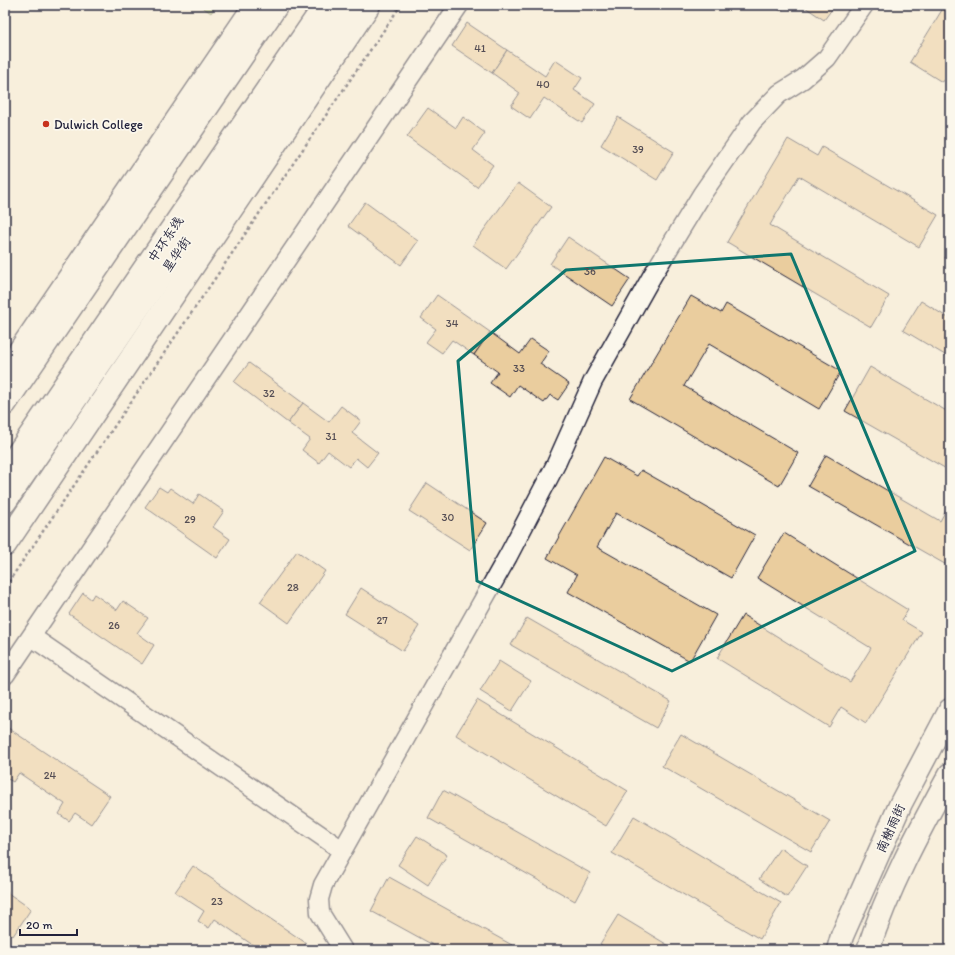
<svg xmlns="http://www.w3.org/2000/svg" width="955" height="955" font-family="Itim,'LXGW WenKai TC',sans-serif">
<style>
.forest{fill:url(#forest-crowns);stroke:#727a61}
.building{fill:#eacd9e;stroke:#22223b}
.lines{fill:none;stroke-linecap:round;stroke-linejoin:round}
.street-casing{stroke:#22223b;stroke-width:21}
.secondary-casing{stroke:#22223b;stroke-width:25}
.primary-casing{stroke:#22223b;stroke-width:25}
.highway-casing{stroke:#22223b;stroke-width:25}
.path{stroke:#22223b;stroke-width:2.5;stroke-dasharray:3 3;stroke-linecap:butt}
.street{stroke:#fbf7ec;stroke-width:18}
.secondary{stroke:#fbf7ec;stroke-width:22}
.primary{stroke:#fbf7ec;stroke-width:22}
.highway{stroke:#fbf7ec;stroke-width:22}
.marked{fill:none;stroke:#0f766e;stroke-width:3;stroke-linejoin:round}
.poi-dot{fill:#c8321e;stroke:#fbf7ec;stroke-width:1.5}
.labels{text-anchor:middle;stroke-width:3.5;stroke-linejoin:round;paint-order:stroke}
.number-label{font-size:11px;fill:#544d54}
.poi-label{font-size:13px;fill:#22223b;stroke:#fbf7ec;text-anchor:start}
.street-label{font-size:13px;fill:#22223b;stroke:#fbf7ec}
</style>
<defs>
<pattern id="forest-crowns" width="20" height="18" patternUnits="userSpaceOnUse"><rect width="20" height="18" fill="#c3d387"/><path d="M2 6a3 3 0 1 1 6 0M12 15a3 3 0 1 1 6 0" fill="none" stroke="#a7b575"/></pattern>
</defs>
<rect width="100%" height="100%" fill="#f8efdc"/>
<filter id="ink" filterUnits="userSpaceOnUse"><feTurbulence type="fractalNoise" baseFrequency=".025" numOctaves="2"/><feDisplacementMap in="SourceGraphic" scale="8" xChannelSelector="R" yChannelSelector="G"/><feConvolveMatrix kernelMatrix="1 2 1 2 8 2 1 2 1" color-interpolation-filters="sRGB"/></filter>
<g filter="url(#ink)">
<path class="forest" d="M199,5H217L211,13Z"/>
<g class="building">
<path d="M772,5H785L781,11Z"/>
<path d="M802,5H835L824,20Z"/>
<path d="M945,5H950V79L948,78L942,82L910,62Z"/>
<path d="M467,23L507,50L492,73L452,46Z"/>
<path d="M507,50L545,76L555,60L582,78L574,90L595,104L582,123L544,98L530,119L511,106L520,93L492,73Z"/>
<path d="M428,108L456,128L463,117L485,133L473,150L493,165L477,187L407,137Z"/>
<path d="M618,117L674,152L657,180L601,145Z"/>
<path d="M788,139L817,156L822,147L938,215L919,247L799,176L770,225L889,296L871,327L727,242Z"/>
<path d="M518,183L551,207L506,269L473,245Z"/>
<path d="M365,202L418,241L401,265L348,226Z"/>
<path d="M568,237L630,279L612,306L550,264Z"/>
<path d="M950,249V261L945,258Z"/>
<path d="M437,295L490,332L474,355L452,340L442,353L426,342L436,329L421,318Z"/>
<path d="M691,296L721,313L726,304L841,371L819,409L709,344L684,386L798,453L779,486L630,399Z"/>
<path d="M921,301L950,319V358L903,330Z"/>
<path d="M490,332L520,354L531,339L549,351L540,364L569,384L558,400L550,395L544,403L518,385L510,397L490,383L498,372L474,355Z"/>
<path d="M249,363L303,403L288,423L234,382Z"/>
<path d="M870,367L950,413V471L845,411Z"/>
<path d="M303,403L329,422L341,406L361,421L352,433L378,453L367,467L356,458L349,467L328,451L319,463L302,450L310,439L288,423Z"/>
<path d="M826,455L940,521L950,503V567L808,486Z"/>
<path d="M604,457L637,476L641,470L755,535L731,578L616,513L597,547L716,615L690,661L568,592L577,575L547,558Z"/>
<path d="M427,483L487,523L470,550L409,511Z"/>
<path d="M159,487L167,492L170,488L193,504L199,494L224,511L213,527L230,539L217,558L145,507Z"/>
<path d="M784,533L908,610L902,620L922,632L866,723L841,707L829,727L717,658L743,615L850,682L871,648L757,578Z"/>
<path d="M297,551L325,571L289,623L260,602Z"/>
<path d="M361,588L419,626L403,651L345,614Z"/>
<path d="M83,593L91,599L94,594L117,610L123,601L148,618L137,633L154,645L142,664L69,614Z"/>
<path d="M527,618L671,701L656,728L511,645Z"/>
<path d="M499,661L531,681L512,711L480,691Z"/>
<path d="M477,700L628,791L606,826L456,735Z"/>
<path d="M5,726L110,796L91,824L75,813L69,821L59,814L65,804L19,773L13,782L5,777V769L8,765L5,763Z"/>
<path d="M681,734L830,821L811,852L662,766Z"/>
<path d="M443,790L590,873L575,901L428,818Z"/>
<path d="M634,816L781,903L760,939L612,853Z"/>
<path d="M417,836L447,855L428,885L398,865Z"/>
<path d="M780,848L807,866L787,897L759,879Z"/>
<path d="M193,866L306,943L302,950H260L215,919L209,928L198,921L204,911L175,892Z"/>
<path d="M389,877L521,950H442L371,911Z"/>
<path d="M5,891L31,909L13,936L5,930Z"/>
<path d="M618,915L676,950H610L600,944Z"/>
</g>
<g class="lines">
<g class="street-casing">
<g id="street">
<path d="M32,637L342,850"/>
<path d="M5,675L459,5"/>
<path d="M343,950L320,913L319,899L323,885L508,556L556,464L593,381L652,276L702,194L752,122L779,94L803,79L827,58L864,5"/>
</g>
</g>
<g class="secondary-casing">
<g id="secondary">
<path d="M838,950L842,936L901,803L950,710"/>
<path d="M868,950C888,888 919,831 950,774"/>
</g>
</g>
<g class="primary-casing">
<g id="primary">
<path d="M5,372L255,5"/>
<path d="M5,502L347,5"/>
</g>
</g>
<g class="highway-casing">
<g id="highway">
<path d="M5,404L277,5"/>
<path d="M5,472L325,5"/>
<path d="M5,545L369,5"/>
</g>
</g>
<path class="path" d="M5,587L401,5"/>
<use href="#street" class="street"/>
<use href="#secondary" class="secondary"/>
<use href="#primary" class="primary"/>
<use href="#highway" class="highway"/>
</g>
</g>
<path d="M0 0H955V955H0ZM791,254L915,551L672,671L477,581L458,361L566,270Z" fill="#f8efdc" fill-opacity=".55" fill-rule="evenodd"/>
<path class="marked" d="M791,254L915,551L672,671L477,581L458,361L566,270Z"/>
<circle class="poi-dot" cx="46" cy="124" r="4"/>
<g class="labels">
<g class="number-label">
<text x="480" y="52">41</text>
<text x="543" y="88">40</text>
<text x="638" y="153">39</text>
<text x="590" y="275">36</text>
<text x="452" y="327">34</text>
<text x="519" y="372">33</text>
<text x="269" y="397">32</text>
<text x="331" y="440">31</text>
<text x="448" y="521">30</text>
<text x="190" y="523">29</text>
<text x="293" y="591">28</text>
<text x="382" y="624">27</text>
<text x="114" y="629">26</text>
<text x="50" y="779">24</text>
<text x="217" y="905">23</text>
</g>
<g class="poi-label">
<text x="54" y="129">Dulwich College</text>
</g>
<g class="street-label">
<text transform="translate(165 239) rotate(-56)" y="5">中环东线</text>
<text transform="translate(176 254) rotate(-56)" y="5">星华街</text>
<text transform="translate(890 828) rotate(-66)" y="5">南榭雨街</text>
</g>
</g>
<rect width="955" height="955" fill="none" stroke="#fbf7ec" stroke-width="20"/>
<rect x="10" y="10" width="935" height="935" fill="none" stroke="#22223b" stroke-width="1.5" filter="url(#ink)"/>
<path d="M20 929v6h57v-6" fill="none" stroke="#22223b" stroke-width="2"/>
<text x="26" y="929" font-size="12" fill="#22223b" stroke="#fbf7ec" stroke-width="3" paint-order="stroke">20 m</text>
</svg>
